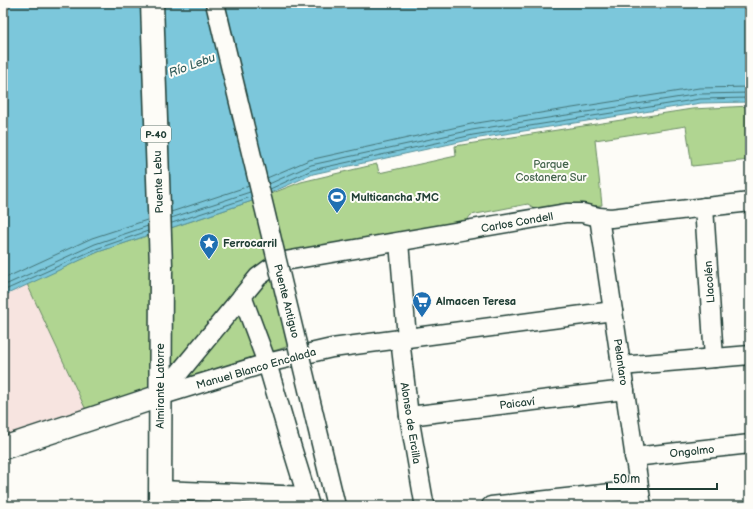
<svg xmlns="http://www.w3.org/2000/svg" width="753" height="509" font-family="'Balsamiq Sans',sans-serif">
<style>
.built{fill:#f7e4e0}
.green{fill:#b0d591;stroke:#688962}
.water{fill:#7bc7db;stroke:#569098}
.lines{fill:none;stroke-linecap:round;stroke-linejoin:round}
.shore{stroke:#447477;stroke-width:1}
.street-casing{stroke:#1f3d34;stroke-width:21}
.secondary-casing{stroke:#1f3d34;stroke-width:25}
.primary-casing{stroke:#1f3d34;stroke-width:25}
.street{stroke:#fdfcf7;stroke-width:18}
.secondary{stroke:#fdfcf7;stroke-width:22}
.primary{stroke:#fdfcf7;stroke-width:22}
.street-bridge-casing{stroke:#1f3d34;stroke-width:21;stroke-linecap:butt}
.street-bridge{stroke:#fdfcf7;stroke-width:18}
.labels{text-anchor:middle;stroke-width:4;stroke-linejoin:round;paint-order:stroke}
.shield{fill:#fdfcf7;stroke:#62766e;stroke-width:1}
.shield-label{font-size:10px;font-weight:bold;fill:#1f3d34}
.park-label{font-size:11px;fill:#43634b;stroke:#fdfcf7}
.street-label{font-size:11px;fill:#1f3d34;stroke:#fdfcf7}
.poi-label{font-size:11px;font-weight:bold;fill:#1f3d34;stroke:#fdfcf7;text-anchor:start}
.water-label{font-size:12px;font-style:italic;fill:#36605e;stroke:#fdfcf7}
</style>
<rect width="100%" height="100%" fill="#fdfcf7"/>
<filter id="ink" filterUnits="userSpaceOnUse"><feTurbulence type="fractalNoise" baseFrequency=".025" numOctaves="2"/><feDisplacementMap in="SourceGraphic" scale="8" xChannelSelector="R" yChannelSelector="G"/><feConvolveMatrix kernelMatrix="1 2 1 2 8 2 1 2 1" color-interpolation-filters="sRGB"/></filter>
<g filter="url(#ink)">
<path class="built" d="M27,284L87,412L3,441V296Z"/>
<path class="green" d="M750,106V160L692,166L686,126L595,140L602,205L540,212L528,204L471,215L462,226L270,259L289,346L87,412L27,284L98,252L252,201L301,182L377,164L379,173L456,156L455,146L692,109Z"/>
<path class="water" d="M3,3H750V102L701,103L473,139L313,174L252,201L98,252L3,296Z"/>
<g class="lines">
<g class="shore">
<path d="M267,178L309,160L471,124L699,88L750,87"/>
<path d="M269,184L311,165L472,130L700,94L750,93"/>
<path d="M270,189L312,170L473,135L700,99L750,98"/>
<path d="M171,212L249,186"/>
<path d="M171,218L250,192"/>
<path d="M172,223L251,197"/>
<path d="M3,279L92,238L147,220"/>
<path d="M3,286L95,244L148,226"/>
<path d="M3,291L96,249L148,231"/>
</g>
<g class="street-casing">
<g id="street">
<path d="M704,207L714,358"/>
<path d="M599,217L642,506"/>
<path d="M399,242L407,338"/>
<path d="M242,296L267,363L289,438L310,506"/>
<path d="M400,339L409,416L424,502L426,506"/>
<path d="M621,366L750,355"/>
<path d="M160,396L258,277L269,269L285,261L566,213H582L599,217L611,218L750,202"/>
<path d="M160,396L267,363L332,348L613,311"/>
<path d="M409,416L625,390"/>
<path d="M634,457L750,444"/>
<path d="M160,490L307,496"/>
<path d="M491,506L639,490"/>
</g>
</g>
<g class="secondary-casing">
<path id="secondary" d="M3,448L160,396"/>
</g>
<g class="primary-casing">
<path id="primary" d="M152,3L161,266L160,506"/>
</g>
<use href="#street" class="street"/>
<use href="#secondary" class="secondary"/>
<use href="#primary" class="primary"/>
<g class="street-bridge-casing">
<path id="street-bridge" d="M215,3L336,506"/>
</g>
<use href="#street-bridge" class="street-bridge"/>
</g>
</g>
<defs>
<g id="stadium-pin" transform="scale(1)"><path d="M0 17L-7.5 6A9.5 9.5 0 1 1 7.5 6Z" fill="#1f6fb2" stroke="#fdfcf7"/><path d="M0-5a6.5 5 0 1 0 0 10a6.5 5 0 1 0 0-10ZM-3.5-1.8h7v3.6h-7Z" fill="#fff"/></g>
<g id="sight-pin" transform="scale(1)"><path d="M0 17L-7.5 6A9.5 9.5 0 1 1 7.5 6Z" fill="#1f6fb2" stroke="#fdfcf7"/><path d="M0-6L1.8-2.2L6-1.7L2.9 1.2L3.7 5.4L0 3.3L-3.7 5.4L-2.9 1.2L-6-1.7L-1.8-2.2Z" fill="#fff"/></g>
<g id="supermarket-pin" transform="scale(1)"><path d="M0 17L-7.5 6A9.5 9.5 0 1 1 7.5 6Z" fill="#1f6fb2" stroke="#fdfcf7"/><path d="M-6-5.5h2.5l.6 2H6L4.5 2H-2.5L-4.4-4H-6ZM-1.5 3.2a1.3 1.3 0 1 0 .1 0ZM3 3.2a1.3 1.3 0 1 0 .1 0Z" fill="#fff"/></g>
</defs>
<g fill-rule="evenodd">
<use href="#stadium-pin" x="337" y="197"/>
<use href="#sight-pin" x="209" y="243"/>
<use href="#supermarket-pin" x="422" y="301"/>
</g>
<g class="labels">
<rect class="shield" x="141" y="126" width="30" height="16" rx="3"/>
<g class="shield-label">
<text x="156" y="138">P-40</text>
</g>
<g class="park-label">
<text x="551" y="168">Parque<tspan x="551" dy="13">Costanera Sur</tspan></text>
</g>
<g class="street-label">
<text transform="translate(158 182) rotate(-92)" y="4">Puente Lebu</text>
<text transform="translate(517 222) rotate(-10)" y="4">Carlos Condell</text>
<text transform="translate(709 282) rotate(-94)" y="4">Llacolén</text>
<text transform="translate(287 301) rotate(76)" y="4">Puente Antiguo</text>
<text transform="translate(621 362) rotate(82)" y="4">Pelantaro</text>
<text transform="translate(256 368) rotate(-16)" y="4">Manuel Blanco Encalada</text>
<text transform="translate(160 386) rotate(-90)" y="4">Almirante Latorre</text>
<text transform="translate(517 403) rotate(-7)" y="4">Paicaví</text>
<text transform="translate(411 423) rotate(81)" y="4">Alonso de Ercilla</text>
<text transform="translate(692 451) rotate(-6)" y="4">Ongolmo</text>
</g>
<g class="poi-label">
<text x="351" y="201">Multicancha JMC</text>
<text x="223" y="247">Ferrocarril</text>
<text x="436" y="305">Almacen Teresa</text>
</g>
<g class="water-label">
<text transform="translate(192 65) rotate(-20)" y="4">Río Lebu</text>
</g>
</g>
<rect width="753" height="509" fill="none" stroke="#fdfcf7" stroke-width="16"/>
<rect x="8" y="8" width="737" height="493" fill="none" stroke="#1f3d34" stroke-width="1.5" filter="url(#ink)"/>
<path d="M607 483v6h110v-6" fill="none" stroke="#1f3d34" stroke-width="2"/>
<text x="613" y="483" font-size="12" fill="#1f3d34" stroke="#fdfcf7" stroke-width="3" paint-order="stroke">50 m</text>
</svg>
